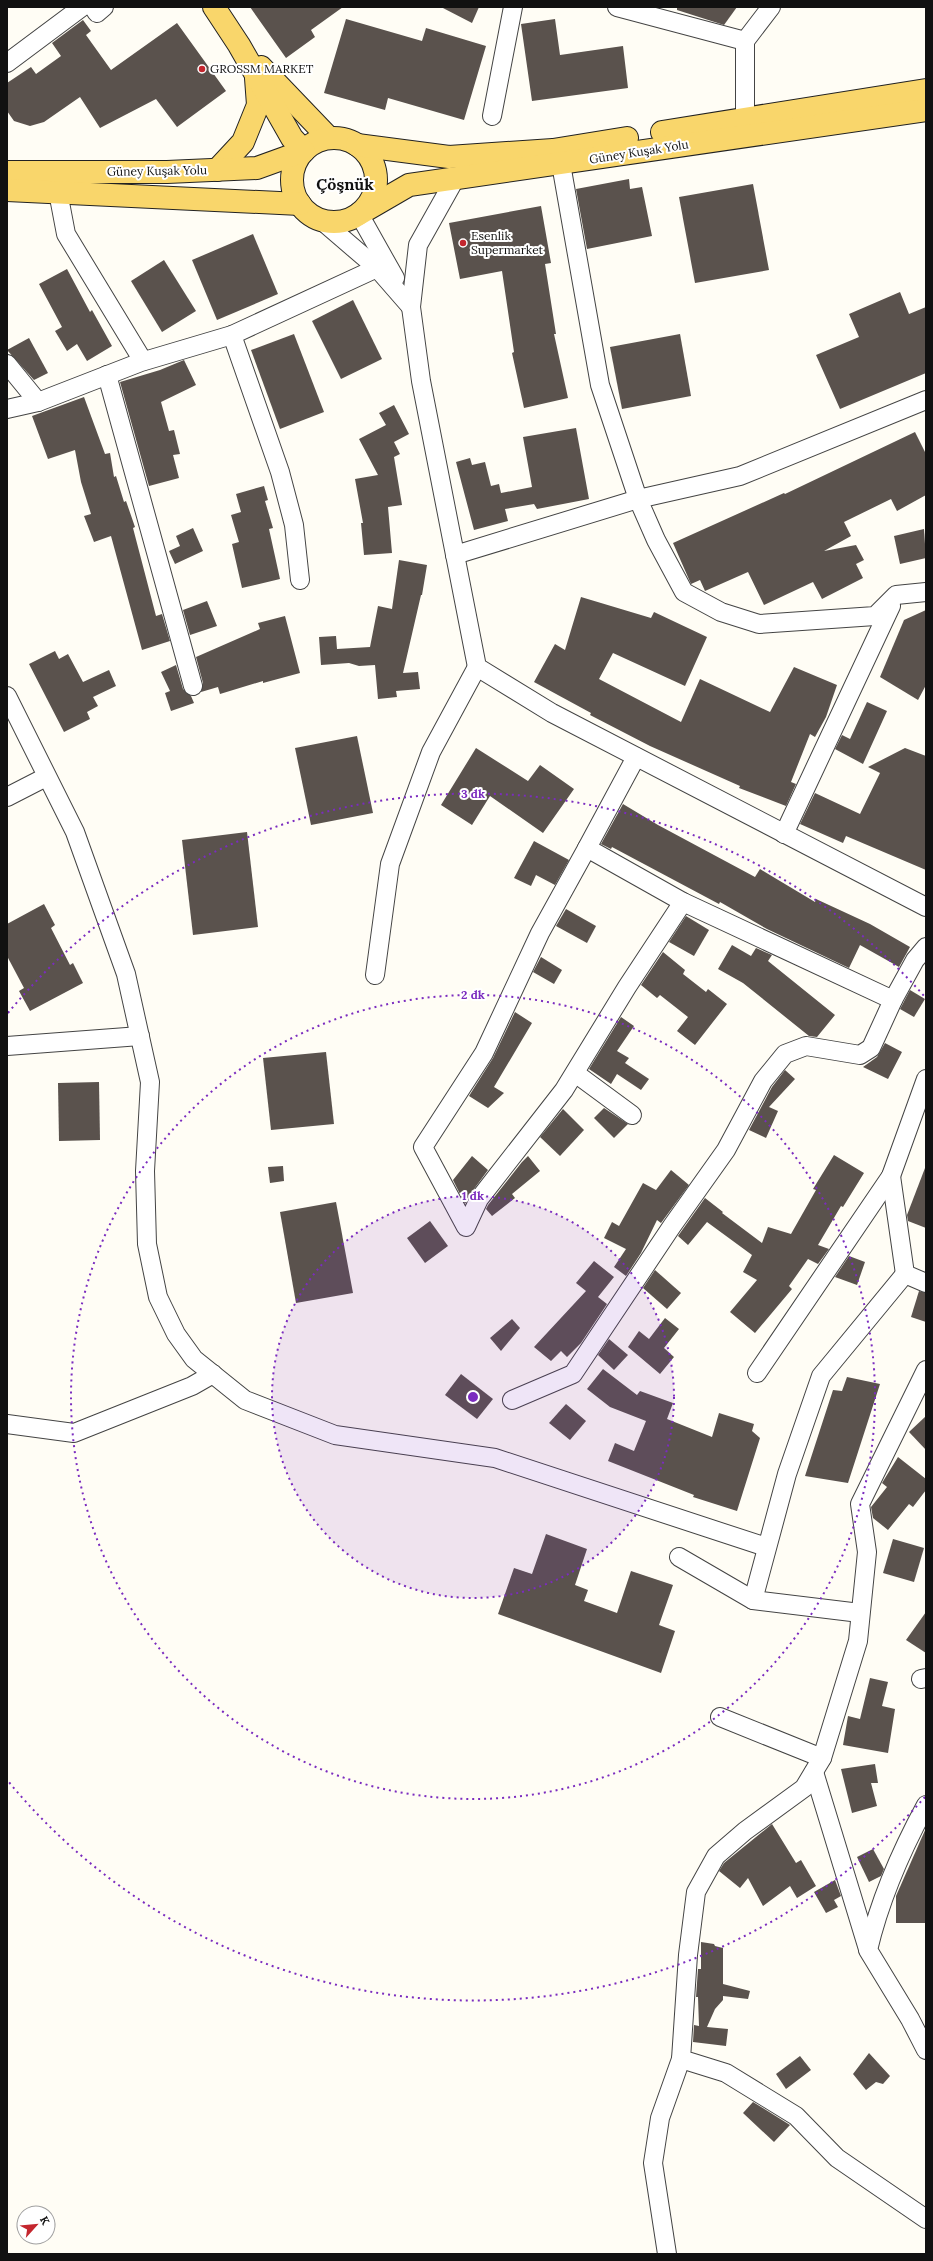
<svg xmlns="http://www.w3.org/2000/svg" width="933" height="2261" font-family="Lora,serif">
<style>
.building{fill:#5a524d}
.lines{fill:none;stroke-linecap:round;stroke-linejoin:round}
.minor-casing{stroke:#444;stroke-width:20}
.major-casing{stroke:#222;stroke-width:24}
.minor{stroke:#fff;stroke-width:18}
.major{stroke:#f9d66b;stroke-width:22}
.ring{fill:none;stroke:#7b2cbf;stroke-width:2;stroke-dasharray:2 4}
.poi-dot{fill:#c4262e;stroke:#fff;stroke-width:1.5}
.labels{text-anchor:middle;stroke-width:4;stroke-linejoin:round;paint-order:stroke}
.poi-label{font-size:12px;fill:#111;stroke:#fff;text-anchor:start}
.street-label{font-size:12px;fill:#111;stroke:#fff}
.district-label{font-size:16px;font-weight:bold;fill:#111;stroke:#fff}
.centre{fill:#7b2cbf;stroke:#fff;stroke-width:2}
.ring-label{font-size:12px;text-anchor:middle;font-weight:bold;fill:#7b2cbf;stroke:#fff;stroke-width:4;stroke-linejoin:round;paint-order:stroke}
</style>
<rect width="100%" height="100%" fill="#fffdf5"/>
<g class="building">
<path d="M250,7H343L311,30L315,37L286,58Z"/>
<path d="M441,7H479L472,23Z"/>
<path d="M677,7H737L724,25L677,10Z"/>
<path d="M346,19L422,41L426,28L486,46L464,120L388,98L385,110L324,93Z"/>
<path d="M555,19L560,55L623,46L628,88L532,101L521,24Z"/>
<path d="M83,20L91,31L86,35L111,70L177,23L226,91L177,127L156,99L100,128L80,97L44,122L30,126L14,121L7,111V83L31,67L36,74L61,56L52,43Z"/>
<path d="M629,179L630,189L642,187L652,236L587,249L576,189Z"/>
<path d="M753,184L769,270L695,283L679,197Z"/>
<path d="M541,206L551,263L545,264L556,334H554L568,398L524,408L512,353L514,352L502,271L460,279L449,223Z"/>
<path d="M253,234L278,294L217,320L192,260Z"/>
<path d="M164,260L196,311L162,332L131,281Z"/>
<path d="M67,269L90,312L92,310L112,346L87,361L77,344L67,351L55,331L62,327L39,284Z"/>
<path d="M900,292L909,314L926,307V373L840,409L816,355L859,337L849,314Z"/>
<path d="M353,300L382,359L341,379L312,321Z"/>
<path d="M294,334L324,412L280,429L251,350Z"/>
<path d="M680,334L691,396L622,409L610,347Z"/>
<path d="M29,338L48,373L34,380L7,350Z"/>
<path d="M184,360L196,385L161,402L169,431L174,430L180,454L173,455L179,478L149,486L120,382L160,370Z"/>
<path d="M84,397L105,454L110,453L114,477L116,476L124,502L126,501L135,527L133,528L156,616L162,614L170,641L142,650L111,536L94,542L84,516L91,514L81,482L75,450L48,459L32,416Z"/>
<path d="M394,405L409,434L394,442L400,454L394,457L402,505L388,507L392,553L364,555L361,523H363L355,479L378,475L359,439L386,425L379,413Z"/>
<path d="M576,428L589,499L537,509L534,504L505,509L508,521L474,530L456,462L470,458L472,465L485,462L491,486L499,484L501,493L532,487L523,437Z"/>
<path d="M915,432L926,454V495L897,511L891,499L844,522L851,536L824,551L856,545L864,560L856,564L863,578L822,599L813,582L764,605L748,572L705,591L700,580L691,584L673,543L784,493L785,494Z"/>
<path d="M264,486L268,500L265,501L273,528L269,529L280,579L242,588L232,544L239,542L231,515L241,512L236,494Z"/>
<path d="M193,528L203,551L175,564L169,551L180,546L176,536Z"/>
<path d="M924,529L926,558L900,564L894,536Z"/>
<path d="M399,560L427,565L422,595H421L403,673L418,672L420,689L396,691L397,697L378,699L375,665L359,666L349,663L321,665L319,637L336,636L337,649L370,647L378,606L392,609Z"/>
<path d="M581,597L651,618L654,612L707,637L685,686L613,653L599,679L681,722L700,679L770,712L794,667L837,685L826,717L815,737L810,734L791,782L796,784L786,806L739,788L740,786L650,746L590,715L591,713L534,682L555,644L565,650Z"/>
<path d="M207,601L217,626L190,635L183,610Z"/>
<path d="M926,610V685L918,700L880,677L904,620Z"/>
<path d="M285,616L300,673L263,683V681L220,694L218,687L201,692L203,683L196,657L260,629L258,623Z"/>
<path d="M55,651L59,659L68,654L83,682L109,670L116,686L93,697L98,706L87,712L90,719L64,732L29,664Z"/>
<path d="M176,665L183,689L191,696L194,703L171,711L165,693L170,691L161,672Z"/>
<path d="M867,702L887,711L863,764L835,749L842,735L850,739Z"/>
<path d="M357,736L373,813L311,825L295,748Z"/>
<path d="M476,748L528,781L540,765L574,789L543,833L490,796L472,825L441,805Z"/>
<path d="M905,748L926,756V870L846,836L843,843L800,824L815,793L860,814L880,773L868,767Z"/>
<path d="M623,804L658,825L755,877L760,869L815,902L816,899L870,924L910,947L899,967L860,945L849,968L767,929L720,902L719,904L612,847L611,849L601,844Z"/>
<path d="M247,832L258,927L193,935L182,840Z"/>
<path d="M534,841L569,860L555,885L536,875L531,886L514,878Z"/>
<path d="M44,904L55,925L51,928L70,965L73,963L83,983L30,1011L19,991L24,988L7,956V924Z"/>
<path d="M566,909L596,926L587,943L556,926Z"/>
<path d="M686,916L709,930L694,956L669,942Z"/>
<path d="M732,945L751,956L756,948L772,955L768,961L835,1015L817,1037L809,1036L743,983L718,969Z"/>
<path d="M663,952L685,970L683,974L706,992L708,989L727,1004L695,1045L677,1031L688,1017L660,995L657,998L641,985Z"/>
<path d="M541,957L562,970L554,984L533,972Z"/>
<path d="M910,990L925,999L914,1017L900,1009Z"/>
<path d="M515,1012L532,1023L494,1087L504,1093L488,1108L469,1096L493,1058Z"/>
<path d="M621,1017L634,1026L617,1051L629,1058L625,1063L649,1079L641,1090L617,1074L611,1084L589,1069Z"/>
<path d="M885,1043L902,1052L888,1079L863,1067L877,1057Z"/>
<path d="M326,1052L334,1124L271,1130L263,1058Z"/>
<path d="M785,1070L795,1079L769,1107L778,1111L766,1138L749,1130L772,1087Z"/>
<path d="M99,1082L100,1140L59,1141L58,1083Z"/>
<path d="M604,1108L628,1124L614,1138L594,1118Z"/>
<path d="M563,1109L584,1130L560,1156L540,1137Z"/>
<path d="M834,1155L864,1173L843,1207L841,1206L818,1245L829,1249L818,1264L808,1259L789,1286L792,1289L755,1333L730,1312L757,1280L743,1272L752,1255L707,1222L688,1245L678,1236L705,1198L723,1212L722,1213L762,1243L768,1227L791,1234L816,1190L813,1189Z"/>
<path d="M472,1156L488,1170L471,1193L465,1204L453,1180Z"/>
<path d="M528,1156L540,1171L512,1194L515,1198L492,1216L486,1209L488,1205L522,1162Z"/>
<path d="M283,1166L284,1181L270,1183L268,1167Z"/>
<path d="M925,1168L926,1169V1228L908,1221L907,1215Z"/>
<path d="M671,1170L689,1185L661,1223L657,1220L641,1253L626,1276L614,1267L626,1249L604,1238L612,1222L619,1226L643,1183L656,1190Z"/>
<path d="M336,1202L353,1293L296,1303L280,1212Z"/>
<path d="M430,1221L448,1246L425,1263L407,1238Z"/>
<path d="M849,1256L865,1262L857,1285L835,1277Z"/>
<path d="M594,1261L614,1277L598,1297L607,1304L581,1343L567,1357L561,1351L551,1361L534,1347L586,1291L576,1283Z"/>
<path d="M655,1270L681,1293L667,1309L643,1288Z"/>
<path d="M919,1291L926,1293V1322L911,1317Z"/>
<path d="M665,1318L679,1329L664,1348L674,1357L660,1374L628,1347L639,1331L649,1339Z"/>
<path d="M512,1319L520,1328L501,1351L490,1338Z"/>
<path d="M609,1339L628,1355L614,1370L598,1355Z"/>
<path d="M603,1369L637,1395L640,1391L673,1403L667,1419L712,1437L719,1413L754,1424L752,1431L760,1438L737,1511L693,1497L694,1495L608,1461L615,1443L634,1451L646,1421L610,1407L587,1389Z"/>
<path d="M461,1374L493,1399L477,1419L445,1395Z"/>
<path d="M847,1377L880,1384L848,1483L805,1476L833,1390L842,1391Z"/>
<path d="M566,1404L586,1421L570,1440L549,1423Z"/>
<path d="M926,1416V1450L909,1432Z"/>
<path d="M898,1457L926,1479V1490L913,1507L909,1504L888,1530L873,1518L871,1507L887,1487L882,1483Z"/>
<path d="M546,1534L587,1549L575,1585L588,1590L584,1601L617,1613L631,1571L673,1585L659,1625L675,1631L661,1673L498,1614L514,1568L532,1574Z"/>
<path d="M893,1539L924,1548L914,1582L883,1573Z"/>
<path d="M926,1612V1653L906,1640Z"/>
<path d="M870,1678L888,1682L882,1706L895,1709L888,1753L843,1745L848,1716L860,1719Z"/>
<path d="M875,1764L878,1783H871L877,1806L852,1813L841,1769Z"/>
<path d="M772,1824L796,1863L801,1860L816,1886L797,1898L790,1886L763,1906L748,1878L740,1888L719,1871L724,1863Z"/>
<path d="M926,1828V1923H896V1896Z"/>
<path d="M873,1849L884,1869L881,1876L869,1882L857,1857Z"/>
<path d="M835,1880L841,1896L834,1900L838,1907L826,1913L814,1892Z"/>
<path d="M701,1942L714,1944L715,1946L723,1948V1984L750,1991L748,1999L723,1996V2000L715,2009L707,2027L728,2029L726,2046L693,2042L694,2025L699,2026L698,1997H696L698,1969H701Z"/>
<path d="M869,2053L890,2076L883,2084L876,2082L866,2090L853,2074Z"/>
<path d="M800,2056L811,2070L786,2089L776,2074Z"/>
<path d="M753,2102L790,2125L774,2142L743,2113Z"/>
</g>
<g class="lines">
<g class="minor-casing">
<g id="minor">
<path d="M93,7L97,13L104,7"/>
<path d="M617,7L745,41"/>
<path d="M7,63L82,7"/>
<path d="M492,116L513,7"/>
<path d="M745,119V41L771,7"/>
<path d="M561,164L600,385L638,499L656,540L684,592L721,612L759,624L875,616L896,595L926,592"/>
<path d="M455,179L418,245L411,307L421,381L477,667L552,713L926,907"/>
<path d="M58,192L66,234L143,361"/>
<path d="M359,214L395,278"/>
<path d="M321,220L377,268L411,307"/>
<path d="M232,335L280,472L294,525L300,580"/>
<path d="M7,364L38,402"/>
<path d="M107,375L193,686"/>
<path d="M7,409L38,402L141,362L232,335L377,268"/>
<path d="M455,555L638,499L740,476L926,400"/>
<path d="M7,696L75,832L126,974L150,1082L145,1171L147,1244L158,1297L176,1334L194,1359L245,1400L335,1435L495,1458L766,1547"/>
<path d="M636,757L587,848L683,902L893,1000L915,960L926,947"/>
<path d="M7,797L46,777"/>
<path d="M784,834L891,606"/>
<path d="M587,848L540,933L484,1053L423,1147L466,1227L479,1199L564,1090L627,987L683,902"/>
<path d="M375,975L390,864L431,752L477,667"/>
<path d="M7,1046L140,1036"/>
<path d="M575,1073L632,1115"/>
<path d="M891,1176L905,1274L926,1283"/>
<path d="M926,1370L860,1504L867,1552L858,1641L822,1758L804,1788L745,1831L716,1856L696,1892L688,1955L681,2059L726,2073L796,2116L837,2158L926,2219"/>
<path d="M757,1373L891,1176L926,1079"/>
<path d="M512,1400L573,1374L672,1226L726,1150L763,1081L785,1054L806,1046L860,1055L871,1048L893,1000"/>
<path d="M7,1424L74,1433L192,1386L213,1374"/>
<path d="M679,1557L753,1600L860,1613"/>
<path d="M753,1600L787,1474L821,1376L905,1274"/>
<path d="M921,1679L926,1678"/>
<path d="M720,1717L822,1758"/>
<path d="M814,1772L868,1949"/>
<path d="M926,1805C901,1851 880,1899 868,1950L910,2019L926,2050"/>
<path d="M667,2254L653,2163L660,2118L681,2059"/>
</g>
</g>
<g class="major-casing">
<g id="major">
<path d="M261,67L329,138"/>
<path d="M662,132L926,90"/>
<circle cx="334" cy="180" r="42"/>
<path d="M357,145L449,157L553,150L627,138"/>
<path d="M217,170L243,142L258,105L256,78"/>
<path d="M7,172H167L257,168L304,151L292,138L239,45L214,7"/>
<path d="M7,190L300,204"/>
<path d="M359,214L409,185L926,110"/>
</g>
</g>
<use href="#minor" class="minor"/>
<use href="#major" class="major"/>
</g>
<circle cx="473" cy="1397" r="201" fill="#7b2cbf" fill-opacity=".12"/>
<g class="ring">
<circle cx="473" cy="1397" r="201"/>
<circle cx="473" cy="1397" r="402"/>
<path d="M925 1797A603 603 0 0 1 8 1781M8 1013A603 603 0 0 1 925 997"/>
</g>
<g class="poi-dot">
<circle cx="202" cy="69" r="4"/>
<circle cx="463" cy="243" r="4"/>
</g>
<g class="labels">
<g class="poi-label">
<text x="210" y="73">GROSSM MARKET</text>
<text x="471" y="240">Esenlik<tspan x="471" dy="14">Supermarket</tspan></text>
</g>
<g class="street-label">
<text transform="translate(639 152) rotate(-9)" y="4">Güney Kuşak Yolu</text>
<text transform="translate(157 171) rotate(-1)" y="4">Güney Kuşak Yolu</text>
</g>
<g class="district-label">
<text x="345" y="190">Çöşnük</text>
</g>
</g>
<circle cx="473" cy="1397" r="6" class="centre"/>
<g class="ring-label">
<text x="473" y="798">3 dk</text>
<text x="473" y="999">2 dk</text>
<text x="473" y="1200">1 dk</text>
</g>
<rect width="933" height="2261" fill="none" stroke="#111111" stroke-width="16"/>
<g transform="translate(36 2225) rotate(63)"><circle r="19" fill="#ffffff" stroke="#a0a0a0"/>
<path d="M0-3L7 15L0 10L-7 15Z" fill="#c4262e"/>
<text y="-6" font-size="11" font-weight="bold" text-anchor="middle" fill="#111111">K</text>
</g>
</svg>
